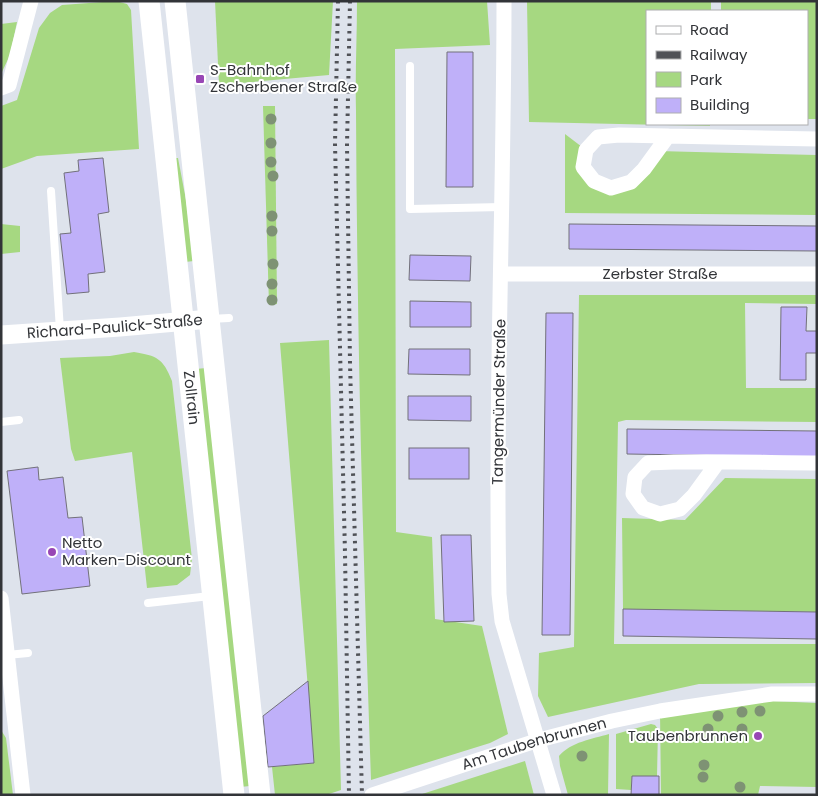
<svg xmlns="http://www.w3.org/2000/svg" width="818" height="796" font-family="Poppins,sans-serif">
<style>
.green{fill:#a6d881}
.building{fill:#bfb0f9;stroke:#72717a}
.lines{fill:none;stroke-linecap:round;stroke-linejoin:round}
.service{stroke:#fff;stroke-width:8}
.minor{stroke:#fff;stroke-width:15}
.tertiary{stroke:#fff;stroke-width:19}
.secondary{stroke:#fff;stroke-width:21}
.rail{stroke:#505257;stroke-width:4;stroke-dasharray:2.5 5;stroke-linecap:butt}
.tree{fill:#7e9274}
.poi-dot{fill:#9846b5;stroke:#fff;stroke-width:2}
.labels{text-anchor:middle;stroke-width:4;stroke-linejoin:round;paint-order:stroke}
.poi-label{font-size:15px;fill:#323438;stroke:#fff;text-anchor:start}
.street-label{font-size:15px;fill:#323438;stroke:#fff}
</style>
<rect width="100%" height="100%" fill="#dee3ec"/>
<g class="green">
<path d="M116,1L127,4L131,10L139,149L37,156L1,169V106L17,100L39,28L50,13L62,5Z"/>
<path d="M215,1H333L329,75L219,85Z"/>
<path d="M357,1H487L490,45L395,49L396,532L432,537L435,619L482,626L508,734L490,743L371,780C363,557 357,334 356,111C355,74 357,38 357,1Z"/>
<path d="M527,1H711V11H647V124H710V126L529,122Z"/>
<path d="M721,1H817V119H807V11H721Z"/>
<path d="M17,22L10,55L1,74V24Z"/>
<path d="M263,106H275L277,304L269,305Z"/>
<path d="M565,134L586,150L594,181L631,182L657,151L817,155V215L565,213Z"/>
<path d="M174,158H178L186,200L194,261L185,262Z"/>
<path d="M1,224L20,226V252L1,254Z"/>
<path d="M579,295H817V304L745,303L746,388H817V422L626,420L618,422L614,644H817V683L699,684L548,717L538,696L539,653L574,647Z"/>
<path d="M329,340L341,790L326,795H275L272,767L314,763L280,343Z"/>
<path d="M134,352C157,356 163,358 172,381L192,559L190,575L177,585L147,588L132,452L75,461L71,449L60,358L110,356Z"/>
<path d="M206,368L250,786L240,787L196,369Z"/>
<path d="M725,478L817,479V612L623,609L622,518L685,520Z"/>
<path d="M773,701L817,703V787L760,786L758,795H661L660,711Z"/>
<path d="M651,724L655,725L658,729L657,776H632L631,790L616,789V734Z"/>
<path d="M1,730L6,738L13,795H1Z"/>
<path d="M609,734L608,795H568L560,766L559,756C571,742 592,739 609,734Z"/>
<path d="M525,761L534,795H419Z"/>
</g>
<g class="building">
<path d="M447,52H473V187H446Z"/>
<path d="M103,158L109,212L98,214L105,272L88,274L89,292L67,294L60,234L71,233L64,173L79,171L78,160Z"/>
<path d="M569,224L817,226V251L569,249Z"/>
<path d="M410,255L471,256L470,281L409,280Z"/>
<path d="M410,301L471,302V327H410Z"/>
<path d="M781,307H807L806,331H817V353H806V380H780Z"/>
<path d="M546,313H573L570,635H542Z"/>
<path d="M409,349H470V375L408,374Z"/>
<path d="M408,396H471V421L408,420Z"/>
<path d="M627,429L817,431V457L627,454Z"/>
<rect x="409" y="448" width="60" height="31"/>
<path d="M38,467L39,480L63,477L68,518L82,517L90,586L22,594L7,471Z"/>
<path d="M441,535H471L474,621L444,622Z"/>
<path d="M623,609L817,612V639L623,636Z"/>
<path d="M308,681L314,763L268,767L263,716Z"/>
<path d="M632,776H659V795H631Z"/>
</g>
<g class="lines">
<g class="service">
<path d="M410,66V209L502,207"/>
<path d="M51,191L60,330"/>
<path d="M210,319L229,318"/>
<path d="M1,422L19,420"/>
<path d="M148,603L210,596"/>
<path d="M7,655L28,653"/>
</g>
<g class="minor">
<path d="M504,1C504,199 495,396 499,594L502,621L554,795"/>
<path d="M1,88L9,85L31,1"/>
<path d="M668,136L644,169L631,182L611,188L594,181L583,167L586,150L598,137L619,135L817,139"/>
<path id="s1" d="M502,274H817"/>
<path d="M718,462L694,495L680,509L660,514L643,508L633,494L635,477L648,463C704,460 761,463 817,463"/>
<path d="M1,598L23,795"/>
<path id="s2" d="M372,795L539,740L612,721L660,711L772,694H817"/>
</g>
<path class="tertiary" id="s3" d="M1,335L120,327L210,319"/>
<g class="secondary">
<path id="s4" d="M149,1L234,795"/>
<path d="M175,1L260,795"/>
</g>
<g class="rail">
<path d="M338,1L335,144L345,553L349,795"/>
<path d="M350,1L347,145L350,364L362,795"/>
</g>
</g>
<g class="tree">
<circle cx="271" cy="119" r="5.5"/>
<circle cx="271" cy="143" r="5.5"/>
<circle cx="271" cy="162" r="5.5"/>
<circle cx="273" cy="176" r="5.5"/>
<circle cx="272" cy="216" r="5.5"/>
<circle cx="272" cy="231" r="5.5"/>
<circle cx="273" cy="264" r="5.5"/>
<circle cx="272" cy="284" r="5.5"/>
<circle cx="272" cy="300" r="5.5"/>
<circle cx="760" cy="711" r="5.5"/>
<circle cx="742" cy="712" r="5.5"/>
<circle cx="718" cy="716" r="5.5"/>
<circle cx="708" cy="729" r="5.5"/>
<circle cx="742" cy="729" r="5.5"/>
<circle cx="582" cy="756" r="5.5"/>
<circle cx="704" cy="765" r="5.5"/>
<circle cx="703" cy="777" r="5.5"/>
<circle cx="740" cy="787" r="5.5"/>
</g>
<g class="poi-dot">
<rect x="195" y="74" width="10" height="10" rx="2.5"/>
<circle cx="52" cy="552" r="5"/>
<circle cx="758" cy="736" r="5"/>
</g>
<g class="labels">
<g class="poi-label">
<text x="210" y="75">S-Bahnhof<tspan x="210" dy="17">Zscherbener Straße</tspan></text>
<text x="62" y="548">Netto<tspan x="62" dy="17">Marken-Discount</tspan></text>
<text x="748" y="741" text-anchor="end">Taubenbrunnen</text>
</g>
<g class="street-label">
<text dy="5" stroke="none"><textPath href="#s1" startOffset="158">Zerbster Straße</textPath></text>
<text dy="5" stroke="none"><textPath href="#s3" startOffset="114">Richard-Paulick-Straße</textPath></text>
<text dy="5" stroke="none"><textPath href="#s4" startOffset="399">Zollrain</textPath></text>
<text transform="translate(499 402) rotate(-89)" y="5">Tangermünder Straße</text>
<text dy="5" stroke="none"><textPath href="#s2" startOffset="170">Am Taubenbrunnen</textPath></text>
</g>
</g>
<rect width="818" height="796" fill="none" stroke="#323438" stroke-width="5"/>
<rect x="646" y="10" width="162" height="115" fill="#ffffff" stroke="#adaeaf"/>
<rect x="656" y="26" width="25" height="8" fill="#ffffff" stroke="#adaeaf"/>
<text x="690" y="35" font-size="15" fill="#323438">Road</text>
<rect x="656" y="51" width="25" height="8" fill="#505257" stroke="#adaeaf"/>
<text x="690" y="60" font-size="15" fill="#323438">Railway</text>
<rect x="656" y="72" width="25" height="15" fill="#a6d881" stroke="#adaeaf"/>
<text x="690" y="85" font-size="15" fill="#323438">Park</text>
<rect x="656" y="98" width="25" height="15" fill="#bfb0f9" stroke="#adaeaf"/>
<text x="690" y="110" font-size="15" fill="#323438">Building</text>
</svg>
